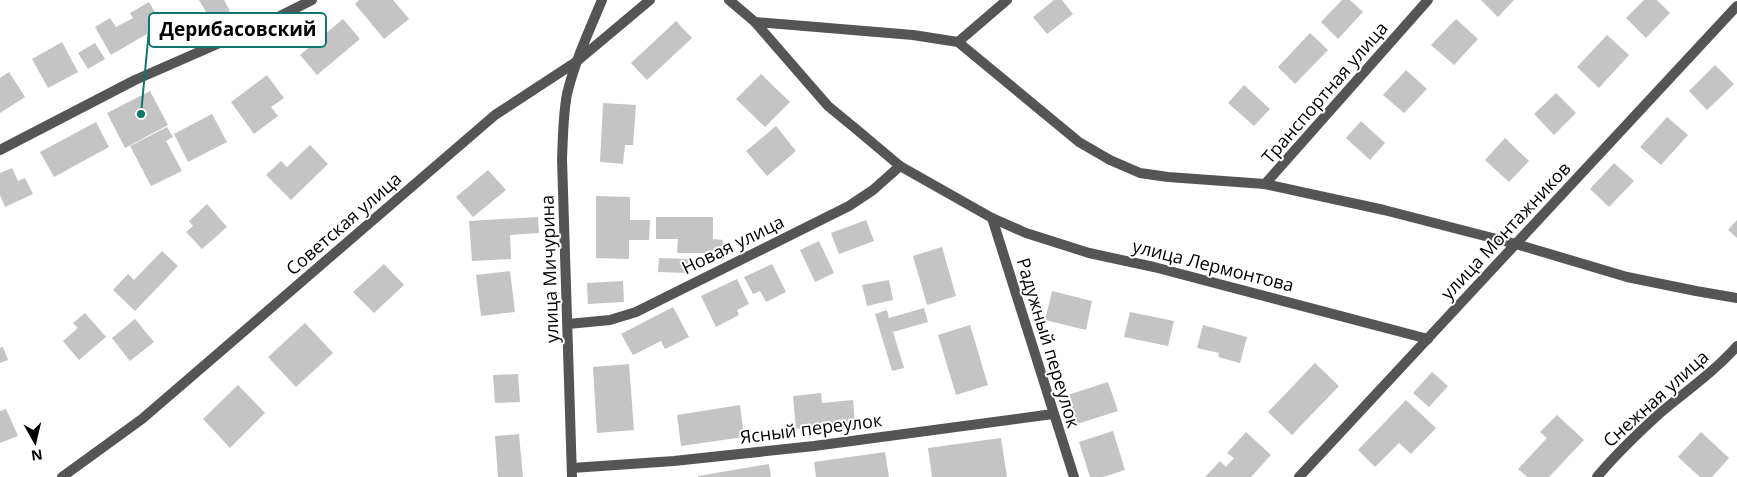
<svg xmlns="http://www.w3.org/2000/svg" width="1737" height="477" font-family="'Open Sans',sans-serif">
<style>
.building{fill:#c4c4c4}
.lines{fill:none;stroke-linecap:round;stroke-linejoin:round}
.minor{stroke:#555;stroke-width:10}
.labels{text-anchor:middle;stroke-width:4;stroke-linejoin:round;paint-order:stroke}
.street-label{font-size:18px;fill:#000;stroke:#fff}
.leader{fill:none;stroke:#0f766e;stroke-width:2}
.callout-dot{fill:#0f766e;stroke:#fff;stroke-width:2}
.callout{fill:#fff;stroke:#0f766e;stroke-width:2}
.callout-label{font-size:19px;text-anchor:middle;font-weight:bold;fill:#000}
</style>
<rect width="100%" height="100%" fill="#fff"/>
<g class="building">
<path d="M199,0H224L230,11L212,22Z"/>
<path d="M359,0H393L409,19L384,39L355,4Z"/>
<path d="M1054,0H1062L1073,14L1047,34L1033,17Z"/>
<path d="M1342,0H1350L1363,12L1338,39L1321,22Z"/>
<path d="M1481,0H1514L1498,17Z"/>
<path d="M1644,0H1657L1670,13L1646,38L1626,18Z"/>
<path d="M149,2L162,25L111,55L95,27L110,18L116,27L133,18L130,13Z"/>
<path d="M343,19L360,39L317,75L300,55Z"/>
<path d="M1456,19L1478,39L1454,65L1431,45Z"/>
<path d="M676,21L692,38L647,80L631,63Z"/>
<path d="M1310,33L1328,50L1295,84L1278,67Z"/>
<path d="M1607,35L1629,55L1599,88L1577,67Z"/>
<path d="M62,42L78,72L48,88L32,59Z"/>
<path d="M95,43L105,59L88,69L78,53Z"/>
<path d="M1715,65L1734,84L1707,110L1689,91Z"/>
<path d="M1406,70L1427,89L1404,113L1383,95Z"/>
<path d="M9,72L25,97L0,113V78Z"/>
<path d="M761,74L790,102L765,127L736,99Z"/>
<path d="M267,75L284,98L271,107L278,116L254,134L231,102Z"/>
<path d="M1244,85L1270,109L1254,126L1228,103Z"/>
<path d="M150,91L168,125L125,148L107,113Z"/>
<path d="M1556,93L1576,113L1554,135L1534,114Z"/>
<path d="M603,103L636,105L633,145H625L623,164L600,162Z"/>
<path d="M212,114L227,142L188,162L174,134Z"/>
<path d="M1667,117L1688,135L1661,165L1640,147Z"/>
<path d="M1361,121L1385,143L1370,160L1346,138Z"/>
<path d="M96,122L109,147L54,177L40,152Z"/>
<path d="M776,126L796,151L767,176L746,151Z"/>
<path d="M167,127L173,137L166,141L182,171L151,186L130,146Z"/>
<path d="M1505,138L1529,161L1509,182L1485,160Z"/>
<path d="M310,145L328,164L291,200L266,175L281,161L287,167Z"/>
<path d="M1614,163L1634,181L1609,207L1590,189Z"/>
<path d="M12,168L18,181L25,178L33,194L5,207L0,195V173Z"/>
<path d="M488,170L506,190L473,217L456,197Z"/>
<path d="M596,196L630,197V220H650L649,240H629V259L596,258Z"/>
<path d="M207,204L227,227L202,249L186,232L193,226L189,221Z"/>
<path d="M538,217L539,233L510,235L511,259L472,261L469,221Z"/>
<path d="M656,217H713V239L723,240L722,253H677L678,239H656Z"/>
<path d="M866,220L874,241L839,254L831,233Z"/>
<path d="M1737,220V238L1728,230Z"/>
<path d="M819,241L834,273L815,282L800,250Z"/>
<path d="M942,247L956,296L927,305L913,256Z"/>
<path d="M162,251L178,266L135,311L113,290L128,274L134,280Z"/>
<path d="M659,258L688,259V273L658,272Z"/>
<path d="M384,264L404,285L374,313L353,292Z"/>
<path d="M772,264L786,292L766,302L760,291L753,294L744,277Z"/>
<path d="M510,271L515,312L481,316L476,275Z"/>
<path d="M737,279L749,304L737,310L739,315L716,327L701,296Z"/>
<path d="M889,280L893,300L867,306L862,285Z"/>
<path d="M623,281L624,302L588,304L587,283Z"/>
<path d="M1052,291L1092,301L1086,330L1045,320Z"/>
<path d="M673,307L689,337L665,349L661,341L633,355L621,334Z"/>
<path d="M924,308L928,322L893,332L904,368L892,371L875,314L887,310L889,318Z"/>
<path d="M1130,312L1174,321L1168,346L1124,337Z"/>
<path d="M85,313L106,337L79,360L63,341L78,328L73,323Z"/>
<path d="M135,319L154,342L130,361L112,338Z"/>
<path d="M305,323L333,353L296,387L268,357Z"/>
<path d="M970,325L988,385L956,395L938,335Z"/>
<path d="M1203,325L1247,337L1240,363L1218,357L1219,353L1197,348Z"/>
<path d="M3,347L8,360L0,363V348Z"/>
<path d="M1315,363L1339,386L1292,435L1268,412Z"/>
<path d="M629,364L634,430L597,433L593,367Z"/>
<path d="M1432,372L1448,386L1429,407L1413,393Z"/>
<path d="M518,374L520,402L495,403L493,375Z"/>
<path d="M1108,382L1118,411L1077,424L1068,395Z"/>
<path d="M238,385L265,413L230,448L203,419Z"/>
<path d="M821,393L822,403L853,400L855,423L796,429L793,396Z"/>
<path d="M1406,400L1436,428L1411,454L1399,443L1375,467L1358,450Z"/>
<path d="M740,405L744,437L681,446L677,415Z"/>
<path d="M6,409L18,436L0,443V411Z"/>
<path d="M1557,415L1584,440L1549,477H1527L1518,469L1547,438L1540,432Z"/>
<path d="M1113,431L1125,470L1103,477H1090L1079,442Z"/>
<path d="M1246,432L1271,455L1251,477H1205L1220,461L1226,467L1234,458L1227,453Z"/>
<path d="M1701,432L1729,458L1712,477H1700L1678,457Z"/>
<path d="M519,434L523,477H498L495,436Z"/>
<path d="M1001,438L1007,477H932L928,448Z"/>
<path d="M885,452L889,477H816L814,462Z"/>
<path d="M769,464L771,477H698V476Z"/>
</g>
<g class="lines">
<g class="minor">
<path d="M729,0L755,22L913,35L958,42L1079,142L1110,160L1140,173L1168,177L1265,184L1384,210L1516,244L1627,277L1696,291L1737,298"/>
<path d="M755,22L828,106L856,129L900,166L992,218L1026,233L1089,253L1154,267L1428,339"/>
<path d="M958,42L1007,0"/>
<path d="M0,150L135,80L272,20L312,0"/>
<path d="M1265,184L1428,0"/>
<path d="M992,218L1074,477"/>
<path d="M568,324L610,320L636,312L849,206L873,190L900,166"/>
<path d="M572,468L674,461L814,446L1053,414"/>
<path d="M62,477L142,419L495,115L576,62L650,0"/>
<path d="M572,477L562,159C563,138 563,115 567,94C575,61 589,31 602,0"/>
<path d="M1299,477L1737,6"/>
<path d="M1597,477C1616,454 1637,434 1659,414C1685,392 1714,372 1737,346"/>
</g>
</g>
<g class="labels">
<g class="street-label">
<text transform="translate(1325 93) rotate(-49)" y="6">Транспортная улица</text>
<text transform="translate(344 224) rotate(-41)" y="6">Советская улица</text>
<text transform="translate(1506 231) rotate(-47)" y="6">улица Монтажников</text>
<text transform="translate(733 245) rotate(-26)" y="6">Новая улица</text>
<text transform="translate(1213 266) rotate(14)" y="6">улица Лермонтова</text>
<text transform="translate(550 269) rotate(-92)" y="6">улица Мичурина</text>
<text transform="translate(1048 343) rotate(73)" y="6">Радужный переулок</text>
<text transform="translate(1656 399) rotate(-42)" y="6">Снежная улица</text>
<text transform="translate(811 429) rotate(-7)" y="6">Ясный переулок</text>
</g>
</g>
<path class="leader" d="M141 114L149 30"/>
<circle class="callout-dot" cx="141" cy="114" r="5"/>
<rect class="callout" x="149" y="13" width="177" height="34" rx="5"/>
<g class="callout-label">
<text x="238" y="36">Дерибасовский</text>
</g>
<g transform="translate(35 442) rotate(172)" stroke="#ffffff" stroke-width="4" paint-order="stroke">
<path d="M0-4L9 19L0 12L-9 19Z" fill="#000000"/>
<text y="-8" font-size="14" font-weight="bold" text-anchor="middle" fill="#000000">N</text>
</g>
</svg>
